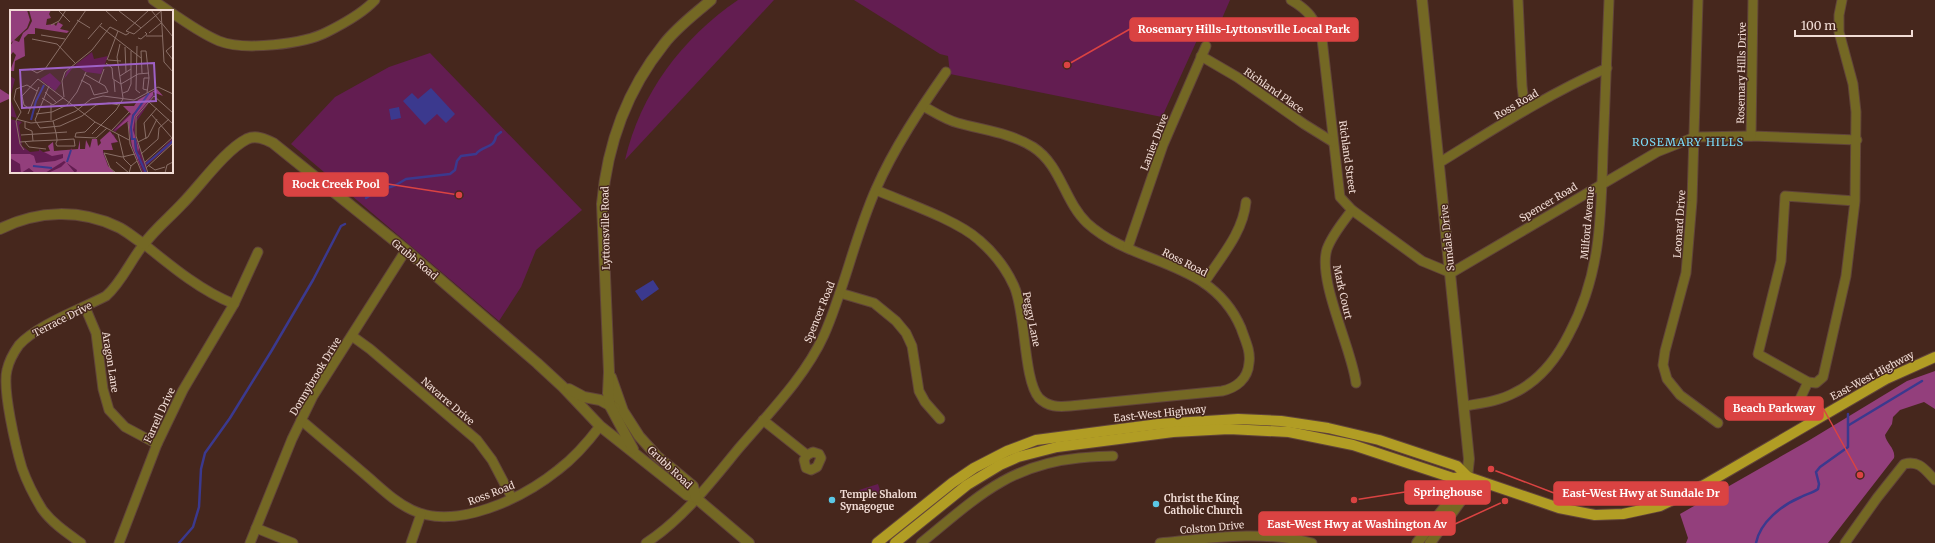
<svg xmlns="http://www.w3.org/2000/svg" width="1935" height="543" font-family="Merriweather,serif">
<style>
.green{fill:#631d51}
.forest{fill:#933f7c}
.water{fill:#3b398e}
.lines{fill:none;stroke-linecap:round;stroke-linejoin:round}
.stream{stroke:#3b398e;stroke-width:2.5}
.minor-casing{stroke:#61443a;stroke-width:11}
.tertiary-casing{stroke:#61443a;stroke-width:12}
.primary-casing{stroke:#61443a;stroke-width:12}
.minor{stroke:#746824;stroke-width:9}
.tertiary{stroke:#746824;stroke-width:10}
.primary{stroke:#b19d24;stroke-width:10}
.poi-dot{fill:#5bc8e6;stroke:#46271d;stroke-width:1.5}
.labels{text-anchor:middle;stroke-width:3;stroke-linejoin:round;paint-order:stroke}
.street-label{font-size:10px;fill:#f1dcd5;stroke:#46271d}
.poi-label{font-size:10px;font-weight:bold;fill:#f1dcd5;stroke:#46271d;text-anchor:start}
.neighbourhood-label{font-size:11px;letter-spacing:1px;fill:#7bdcf9;stroke:#46271d}
.inset-river{fill:none;stroke:#3b398e;stroke-width:2}
.inset-road{fill:none;stroke:#8a6f67;stroke-width:1}
.view{fill:#9e61c6;fill-opacity:0.15;stroke:#9e61c6;stroke-width:2}
.inset-edge{fill:none;stroke:#f1dcd5;stroke-width:2}
.leader{fill:none;stroke:#da4342;stroke-width:1.5}
.callout-dot{fill:#da4342;stroke:#46271d;stroke-width:1.5}
.callout{fill:#da4342;stroke:#da4342;stroke-width:1.5}
.callout-label{font-size:11px;text-anchor:middle;font-weight:bold;fill:#fff}
</style>
<rect width="100%" height="100%" fill="#46271d"/>
<g class="green">
<path d="M738,0H774L625,160C640,94 682,38 738,0Z"/>
<path d="M854,0H1230L1214,37L1198,38L1162,117L950,74L948,56L940,54Z"/>
<path d="M430,53L582,210L536,250L521,287L499,321L291,144L335,97L389,67Z"/>
<path d="M878,484L881,493L864,500L859,490Z"/>
</g>
<g class="forest">
<path d="M0,89L11,96V98L0,103Z"/>
<path d="M1935,371V409L1924,402L1900,410L1893,417L1892,424L1885,435C1886,443 1896,449 1894,458L1828,543H1686L1688,538L1680,514L1808,441L1907,381Z"/>
</g>
<g class="water">
<path d="M431,88L455,114L446,123L437,114L425,125L403,101L412,93L418,99Z"/>
<path d="M399,107L401,118L391,120L389,109Z"/>
<path d="M653,280L659,289L642,301L635,291Z"/>
</g>
<g class="lines">
<g class="stream">
<path d="M366,198L375,192L396,185L406,179L450,174L455,170L457,161L461,156L476,154C483,145 494,149 496,136L501,132"/>
<path d="M1849,425L1922,381"/>
<path d="M179,543L193,527L199,507L201,469L205,453L230,418L272,350L313,280L341,226L345,224"/>
<path d="M1756,543C1760,522 1782,505 1801,497C1806,494 1813,493 1818,489L1819,484L1816,472L1820,467L1848,447V414"/>
</g>
<g class="minor-casing">
<g id="minor">
<path d="M153,0L169,11"/>
<path d="M1291,0C1310,11 1314,19 1322,39L1340,197L1352,210L1422,261L1451,273L1657,152L1695,137L1751,136L1857,140"/>
<path d="M1518,0L1522,86L1525,110"/>
<path d="M1698,0L1692,201L1686,273L1665,351L1663,365L1667,379L1680,395L1718,423"/>
<path d="M1842,0L1839,15V32L1853,84L1856,112L1855,201L1846,276L1823,377L1816,383L1808,382L1758,354L1781,261L1785,196L1855,201"/>
<path d="M172,13C187,23 202,34 219,41C244,51 304,44 327,32C343,24 363,13 375,0"/>
<path d="M1201,56L1237,77L1304,124L1333,142"/>
<path d="M1751,136L1753,0"/>
<path d="M1439,163C1494,129 1548,94 1607,68"/>
<path d="M876,190C904,202 957,220 979,240C994,253 1006,268 1014,286C1026,312 1023,379 1039,398C1048,407 1058,407 1070,406L1222,391C1236,388 1248,379 1249,363C1251,351 1245,340 1241,328C1211,258 1135,267 1087,223C1064,201 1061,165 1033,147C1011,133 983,130 958,123C946,120 934,112 923,106"/>
<path d="M1352,210C1343,222 1332,235 1327,249C1317,280 1352,349 1356,383"/>
<path d="M1128,247L1163,145L1206,46"/>
<path d="M1204,283C1220,258 1243,233 1246,202"/>
<path d="M840,293L874,303L896,321L906,333L912,346L919,391L925,402L940,419"/>
<path d="M85,307L96,333L103,389L109,410L125,427L157,444"/>
<path d="M352,336L370,349L477,440L492,460L512,498"/>
<path d="M1808,382L1800,399L1802,407L1812,422"/>
<path d="M1465,406C1482,403 1499,401 1514,393C1539,381 1557,358 1569,334C1601,274 1601,218 1603,151C1605,101 1607,51 1609,0"/>
<path d="M301,420C323,439 346,458 368,477C382,489 395,502 412,510C456,531 523,498 558,470C574,458 588,442 600,426"/>
<path d="M763,420L807,455L804,460L806,468L811,470L817,467L821,458L819,454L813,452L807,455"/>
<path d="M256,528L293,543"/>
<path d="M81,543C67,533 52,523 42,509C34,496 27,482 22,468C16,448 2,389 7,370C9,361 14,352 19,345C37,325 81,309 106,296C122,282 130,261 144,244C171,266 201,291 234,304"/>
<path d="M119,543L157,444L183,390L234,304L258,252"/>
<path d="M250,543L292,439L313,396L406,250"/>
<path d="M411,543L421,514"/>
<path d="M646,543C683,519 711,482 739,448C769,413 805,377 824,335C845,287 855,236 876,189C894,148 920,109 946,72"/>
<path d="M921,543C974,500 1007,465 1079,458C1090,457 1102,456 1113,456"/>
<path d="M1160,543C1211,538 1262,530 1312,543"/>
<path d="M1845,543L1877,498L1904,464C1920,460 1925,470 1935,480"/>
</g>
</g>
<g class="tertiary-casing">
<g id="tertiary">
<path d="M1422,0L1469,459L1465,495L1430,543"/>
<path d="M0,229C38,210 80,209 118,227C127,231 135,239 144,244C155,229 169,218 182,204C199,187 225,150 247,139C256,135 265,139 273,143L406,250L537,363L563,387L600,426L687,495L696,498L749,543"/>
<path d="M611,377L623,411L639,436L657,456L693,486L696,498"/>
<path d="M569,389L584,397L600,400L615,408"/>
<path d="M633,449L610,406L608,393L609,372L602,204C607,146 627,90 664,44C677,27 695,14 711,0"/>
<path d="M1417,543L1468,477"/>
</g>
</g>
<g class="primary-casing">
<g id="primary">
<path d="M877,543L952,483L974,468L1007,451L1036,440L1159,424L1238,419L1281,421L1328,428L1379,440L1457,466L1468,477"/>
<path d="M895,543L967,485L1000,465L1018,457L1057,447L1173,432L1229,429L1289,432L1353,445L1453,478L1468,477L1559,508L1595,515L1623,514L1660,506L1704,485L1886,379L1935,357"/>
</g>
</g>
<use href="#minor" class="minor"/>
<use href="#tertiary" class="tertiary"/>
<use href="#primary" class="primary"/>
</g>
<g class="poi-dot">
<circle cx="832" cy="500" r="4"/>
<circle cx="1156" cy="504" r="4"/>
</g>
<g class="labels">
<g class="street-label">
<text transform="translate(1741 73) rotate(-89)" y="4">Rosemary Hills Drive</text>
<text transform="translate(1274 90) rotate(35)" y="4">Richland Place</text>
<text transform="translate(1516 104) rotate(-30)" y="4">Ross Road</text>
<text transform="translate(1154 142) rotate(-69)" y="4">Lanier Drive</text>
<text transform="translate(1348 157) rotate(82)" y="4">Richland Street</text>
<text transform="translate(1548 202) rotate(-31)" y="4">Spencer Road</text>
<text transform="translate(1587 223) rotate(-85)" y="4">Milford Avenue</text>
<text transform="translate(1679 224) rotate(-86)" y="4">Leonard Drive</text>
<text transform="translate(605 228) rotate(-91)" y="4">Lyttonsville Road</text>
<text transform="translate(1447 238) rotate(-96)" y="4">Sundale Drive</text>
<text transform="translate(415 259) rotate(40)" y="4">Grubb Road</text>
<text transform="translate(1185 262) rotate(27)" y="4">Ross Road</text>
<text transform="translate(1343 292) rotate(77)" y="4">Mark Court</text>
<text transform="translate(819 312) rotate(-68)" y="4">Spencer Road</text>
<text transform="translate(62 319) rotate(-27)" y="4">Terrace Drive</text>
<text transform="translate(1032 319) rotate(79)" y="4">Peggy Lane</text>
<text transform="translate(111 362) rotate(81)" y="4">Aragon Lane</text>
<text transform="translate(1872 375) rotate(-28)" y="4">East-West Highway</text>
<text transform="translate(315 376) rotate(-59)" y="4">Donnybrook Drive</text>
<text transform="translate(448 401) rotate(41)" y="4">Navarre Drive</text>
<text transform="translate(1160 413) rotate(-6)" y="4">East-West Highway</text>
<text transform="translate(159 415) rotate(-65)" y="4">Farrell Drive</text>
<text transform="translate(670 467) rotate(43)" y="4">Grubb Road</text>
<text transform="translate(491 493) rotate(-21)" y="4">Ross Road</text>
<text transform="translate(1212 527) rotate(-5)" y="4">Colston Drive</text>
</g>
<g class="poi-label">
<text x="840" y="498">Temple Shalom<tspan x="840" dy="12">Synagogue</tspan></text>
<text x="1164" y="502">Christ the King<tspan x="1164" dy="12">Catholic Church</tspan></text>
</g>
<g class="neighbourhood-label">
<text x="1688" y="146">ROSEMARY HILLS</text>
</g>
</g>
<g transform="translate(10 10)">
<rect width="163" height="163" fill="#46271d"/>
<path d="M82,42L84,49L98,46L91,64L76,62L65,55L54,69L57,61ZM40,63L51,73L45,81L30,69ZM0,66L5,69L0,88L7,108L0,106ZM142,83L144,85L125,114V125L134,152L142,148L163,128V133L136,156L137,163H133L122,137L117,111L105,122L103,120ZM0,109L12,112L9,115L12,136L20,142L29,141V139L33,142L61,140L62,137V140H85L104,124L106,132L101,134L102,139L93,140L98,156L105,163H0Z" fill="#631d51"/>
<path d="M0,0H17L20,10L17,18L0,34ZM19,0H41L39,4L41,8L37,9L36,15L44,14L46,16L48,12L53,15L50,19L59,21L57,23L25,18V24H18L14,28L15,46L5,51L4,61H0L6,45L3,42L0,46V36L4,30L9,32L13,23L18,19L22,11ZM147,79L153,86L143,82V85L125,107L123,120L129,138L128,142L126,129L122,128L121,117L124,105L134,93L122,105L121,129H124L125,141L130,146L128,149L133,163L122,136L118,111L104,121L121,104L113,96H124L128,90ZM100,121L108,132L101,133L103,140H93V143L98,156L105,163H66L67,160L54,151L35,163H25L19,158L11,163L10,154L0,148V144H20L24,146L26,153L45,151L53,148V144L42,146L34,142L40,141L38,136L43,132L44,141L68,139L70,130V139H75L76,130L80,138L82,129H87L88,136L91,133L90,130ZM56,152L65,163H38L51,157Z" fill="#933f7c"/>
<path class="inset-river" d="M21,110L26,91L34,75M57,152L61,140M136,154L163,131M23,156L42,158M136,163L126,141L125,129H122L121,117L123,106L139,83"/>
<path class="inset-road" d="M48,0L60,12M95,0L107,11M139,0L116,21L124,24L151,1M141,0L163,27M151,0L154,52L163,62M109,1L131,18M67,10L80,18M41,15L49,11L56,0M90,16L131,48M139,23L151,13M31,25L55,29M136,26H152M128,28L131,29L137,24L135,22M22,29L47,34L65,53M78,29L92,13M110,34L107,47L113,88M163,35L156,41L163,50M127,36L126,80L130,83M115,37L116,62M97,50L108,21M98,50L111,51M96,53L102,58L103,69L111,74L128,64L139,63M20,59L27,63L35,59L76,0M132,63L131,41H136L139,68L137,83M110,66L121,59M71,70L80,75L84,85L98,82L95,76L74,64M104,70L105,82M89,73L94,59M39,76L25,110L30,118L50,116L72,106L86,95L99,93L109,95M137,80L133,79L134,68H139M35,82L47,93M113,83L118,81L121,74V41M54,87L52,71L55,62L82,40L100,17L116,25L119,23M32,88L43,95L53,88M139,92L163,114M20,99L14,95L12,86L28,69L85,112L119,130M11,102L4,89L6,79L17,75L27,81M11,102L6,111L10,134L14,140M18,104L29,77M26,104L42,102L57,95L67,82L76,62M141,104L162,128M6,109L21,113L43,111L66,101L81,89L93,86L124,90L148,77L163,84M41,110V94M15,112V118L22,121L23,131M85,112L75,122L66,123L65,127L86,128L97,118M118,112L120,134L132,163M102,120L119,102M82,124L106,100L113,89M108,124L114,149L121,156M11,125L57,122M136,129L134,113L147,98M10,132L23,131L47,130L64,129L65,136H47L46,134V133L47,131V129L46,123L43,111M15,132L19,137L36,139M128,132L138,127L147,109M131,144L148,129L149,118L159,109M106,152L119,163M135,152L163,127M138,155L145,160L155,157M136,158L163,133M106,163L100,158L94,143L112,147L125,144M119,163L121,156L127,151M138,163L126,126V107L144,86L163,103M155,163L157,155L163,152"/>
<path class="view" d="M144,53L146,91L12,98L10,60Z"/>
<rect width="163" height="163" class="inset-edge"/>
</g>
<path class="leader" d="M1067 65L1130 29M459 195L388 184M1860 475L1823 408M1354 500L1405 492M1491 469L1554 493M1505 501L1455 524"/>
<g class="callout-dot">
<circle cx="1067" cy="65" r="4"/>
<circle cx="459" cy="195" r="4"/>
<circle cx="1860" cy="475" r="4"/>
<circle cx="1354" cy="500" r="4"/>
<circle cx="1491" cy="469" r="4"/>
<circle cx="1505" cy="501" r="4"/>
</g>
<g class="callout">
<rect x="1130" y="18" width="228" height="23" rx="4"/>
<rect x="284" y="173" width="104" height="23" rx="4"/>
<rect x="1725" y="397" width="98" height="23" rx="4"/>
<rect x="1405" y="481" width="85" height="23" rx="4"/>
<rect x="1554" y="482" width="174" height="23" rx="4"/>
<rect x="1259" y="512" width="196" height="23" rx="4"/>
</g>
<g class="callout-label">
<text x="1244" y="33">Rosemary Hills-Lyttonsville Local Park</text>
<text x="336" y="188">Rock Creek Pool</text>
<text x="1774" y="412">Beach Parkway</text>
<text x="1448" y="496">Springhouse</text>
<text x="1641" y="497">East-West Hwy at Sundale Dr</text>
<text x="1357" y="528">East-West Hwy at Washington Av</text>
</g>
<path d="M1795 30v6h117v-6" fill="none" stroke="#f1dcd5" stroke-width="2"/>
<text x="1801" y="30" font-size="12" fill="#f1dcd5" stroke="#46271d" stroke-width="3" paint-order="stroke">100 m</text>
</svg>
